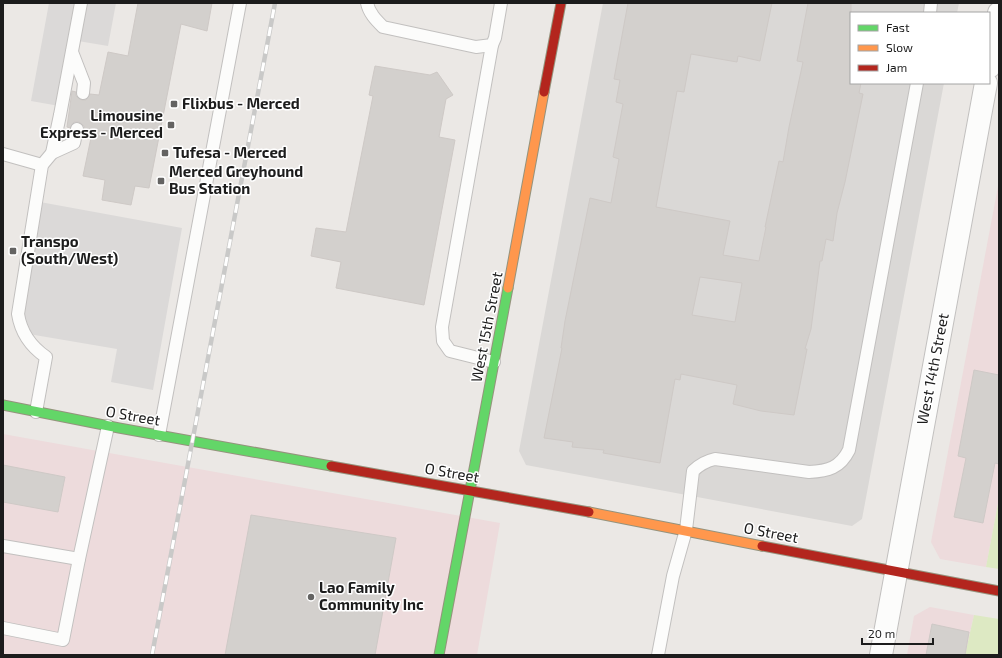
<svg xmlns="http://www.w3.org/2000/svg" width="1002" height="658" font-family="'Exo 2',sans-serif">
<style>
.residential{fill:#dad8d6}
.commercial{fill:#eddbdc}
.grass{fill:#dde9c3}
.parking{fill:#dbd9d8}
.building{fill:#d3d0cd;stroke:#cec9c6;fill-rule:evenodd}
.lines{fill:none;stroke-linecap:round;stroke-linejoin:round}
.lane-casing{stroke:#c2c0bf;stroke-width:14}
.street-casing{stroke:#c2c0bf;stroke-width:24}
.fast-casing{stroke:#95937d;stroke-width:11}
.slow-casing{stroke:#95937d;stroke-width:11}
.jam-casing{stroke:#95937d;stroke-width:11}
.lane{stroke:#fcfcfb;stroke-width:12}
.street{stroke:#fcfcfb;stroke-width:22}
.fast{stroke:#63d668;stroke-width:9}
.slow{stroke:#ff974d;stroke-width:9}
.jam{stroke:#b3261e;stroke-width:9}
.rail-casing{stroke:#c9c9c8;stroke-width:4.5}
.rail{stroke:#fff;stroke-width:3;stroke-dasharray:9;stroke-linecap:butt}
.poi-dot{fill:#646362;stroke:#fff;stroke-width:1.5}
.labels{text-anchor:middle;stroke-width:3;stroke-linejoin:round;paint-order:stroke}
.poi-label{font-size:15px;font-weight:bold;fill:#1c1c1c;stroke:#fff;text-anchor:start}
.street-label{font-size:15px;fill:#1c1c1c;stroke:#fff}
</style>
<rect width="100%" height="100%" fill="#ebe8e5"/>
<path class="residential" d="M603,3H959L957,13H851V83H944L862,519L852,526L526,465L519,451Z"/>
<g class="commercial">
<path d="M999,181V498L986,567L940,559L931,542Z"/>
<path d="M3,434L500,523L477,655H3Z"/>
<path d="M930,607L974,615L965,655H907L914,616Z"/>
</g>
<g class="grass">
<path d="M999,498V569L986,567Z"/>
<path d="M974,615L999,619V655H965Z"/>
</g>
<g class="parking">
<path d="M49,3H116L108,46L78,41L65,107L31,101Z"/>
<path d="M40,202L182,228L153,390L111,382L117,349L17,332Z"/>
</g>
<g class="building">
<path d="M138,3H212L207,31L181,24L149,188L135,186L131,205L102,200L105,180L83,176L92,133L84,131V126L79,122H74L70,128L67,127L72,91L76,92V96L82,100H86L90,94L99,95L108,52L128,56Z"/>
<path d="M628,3H772L760,61L738,56L737,62L691,54L684,92L677,91L656,207L730,221L723,255L759,261L766,227H765L779,161L783,162L789,127L803,62L797,61L808,3H851V83H861L859,93L863,94L845,182L837,213L833,241L826,239L822,261H820L811,329L805,349H807L794,415L761,411L733,404L737,385L681,374L680,380L675,379L660,463L603,453L604,450L572,447L573,442L544,438L562,348H561L565,321L590,198L611,203L619,159L613,157L623,104L616,102L620,80L614,79ZM700,277L742,283L735,322L692,315Z"/>
<path d="M375,66L430,75L437,72L453,95L446,99L439,137L455,140L424,305L336,288L341,262L311,256L316,228L346,232L373,96L369,95Z"/>
<path d="M974,370L999,375V464L995,463L983,523L954,517L966,458L958,456Z"/>
<path d="M3,465L65,477L58,512L3,502Z"/>
<path d="M251,515L396,538L375,655H225Z"/>
<path d="M932,624L969,632L965,655H926Z"/>
</g>
<g class="lines">
<g class="lane-casing">
<g id="lane">
<path d="M367,3C369,13 376,20 383,27L476,47L492,45L495,38L501,3"/>
<path d="M930,13L931,3"/>
<path d="M492,45L442,327L443,341L450,351L494,362"/>
<path d="M72,52L84,83L83,93"/>
<path d="M52,153L74,143L77,129"/>
<path d="M3,154L42,165"/>
<path d="M36,412L46,357C30,346 21,333 18,314L42,165L52,153L60,115L81,3"/>
<path d="M159,435L240,3"/>
<path d="M3,546L79,559"/>
<path d="M3,628L63,640L79,559L108,426"/>
<path d="M658,655L673,576L686,530L693,471C700,464 706,461 715,459L809,472C828,471 840,468 849,450L917,83"/>
</g>
</g>
<g class="street-casing">
<g id="street">
<path d="M989,67L999,13"/>
<path d="M881,655L986,83"/>
</g>
</g>
<g class="fast-casing">
<g id="fast">
<path d="M3,405L119,428L331,466"/>
<path d="M439,655L508,288"/>
</g>
</g>
<g class="slow-casing">
<g id="slow">
<path d="M508,288L544,92"/>
<path d="M589,512L762,546"/>
</g>
</g>
<g class="jam-casing">
<g id="jam">
<path d="M544,92L561,3"/>
<path d="M331,466L589,512"/>
<path d="M762,546L999,591"/>
</g>
</g>
<use href="#lane" class="lane"/>
<use href="#street" class="street"/>
<use href="#fast" class="fast"/>
<use href="#slow" class="slow"/>
<use href="#jam" class="jam"/>
<g class="rail-casing">
<path id="rail" d="M152,655L275,3"/>
</g>
<use href="#rail" class="rail"/>
</g>
<g class="poi-dot">
<rect x="170" y="100" width="8" height="8" rx="2"/>
<rect x="167" y="121" width="8" height="8" rx="2"/>
<rect x="161" y="149" width="8" height="8" rx="2"/>
<rect x="157" y="177" width="8" height="8" rx="2"/>
<rect x="9" y="247" width="8" height="8" rx="2"/>
<circle cx="311" cy="597" r="4"/>
</g>
<g class="labels">
<g class="poi-label">
<text x="182" y="109">Flixbus - Merced</text>
<text x="163" y="121" text-anchor="end">Limousine<tspan x="163" dy="17">Express - Merced</tspan></text>
<text x="173" y="158">Tufesa - Merced</text>
<text x="169" y="177">Merced Greyhound<tspan x="169" dy="17">Bus Station</tspan></text>
<text x="21" y="247">Transpo<tspan x="21" dy="17">(South/West)</tspan></text>
<text x="319" y="593">Lao Family<tspan x="319" dy="17">Community Inc</tspan></text>
</g>
<g class="street-label">
<text transform="translate(487 327) rotate(-79)" y="5">West 15th Street</text>
<text transform="translate(933 369) rotate(-79)" y="5">West 14th Street</text>
<text transform="translate(133 416) rotate(10)" y="5">O Street</text>
<text transform="translate(452 473) rotate(10)" y="5">O Street</text>
<text transform="translate(771 533) rotate(11)" y="5">O Street</text>
</g>
</g>
<rect width="1002" height="658" fill="none" stroke="#1c1c1c" stroke-width="8"/>
<rect x="850" y="12" width="140" height="72" fill="#ffffff" stroke="#a4a4a4"/>
<rect x="858" y="25" width="20" height="6" fill="#63d668" stroke="#a4a4a4"/>
<text x="886" y="32" font-size="12" fill="#1c1c1c">Fast</text>
<rect x="858" y="45" width="20" height="6" fill="#ff974d" stroke="#a4a4a4"/>
<text x="886" y="52" font-size="12" fill="#1c1c1c">Slow</text>
<rect x="858" y="65" width="20" height="6" fill="#b3261e" stroke="#a4a4a4"/>
<text x="886" y="72" font-size="12" fill="#1c1c1c">Jam</text>
<path d="M862 638v6h71v-6" fill="none" stroke="#1c1c1c" stroke-width="2"/>
<text x="868" y="638" font-size="12" fill="#1c1c1c" stroke="#ffffff" stroke-width="3" paint-order="stroke">20 m</text>
</svg>
